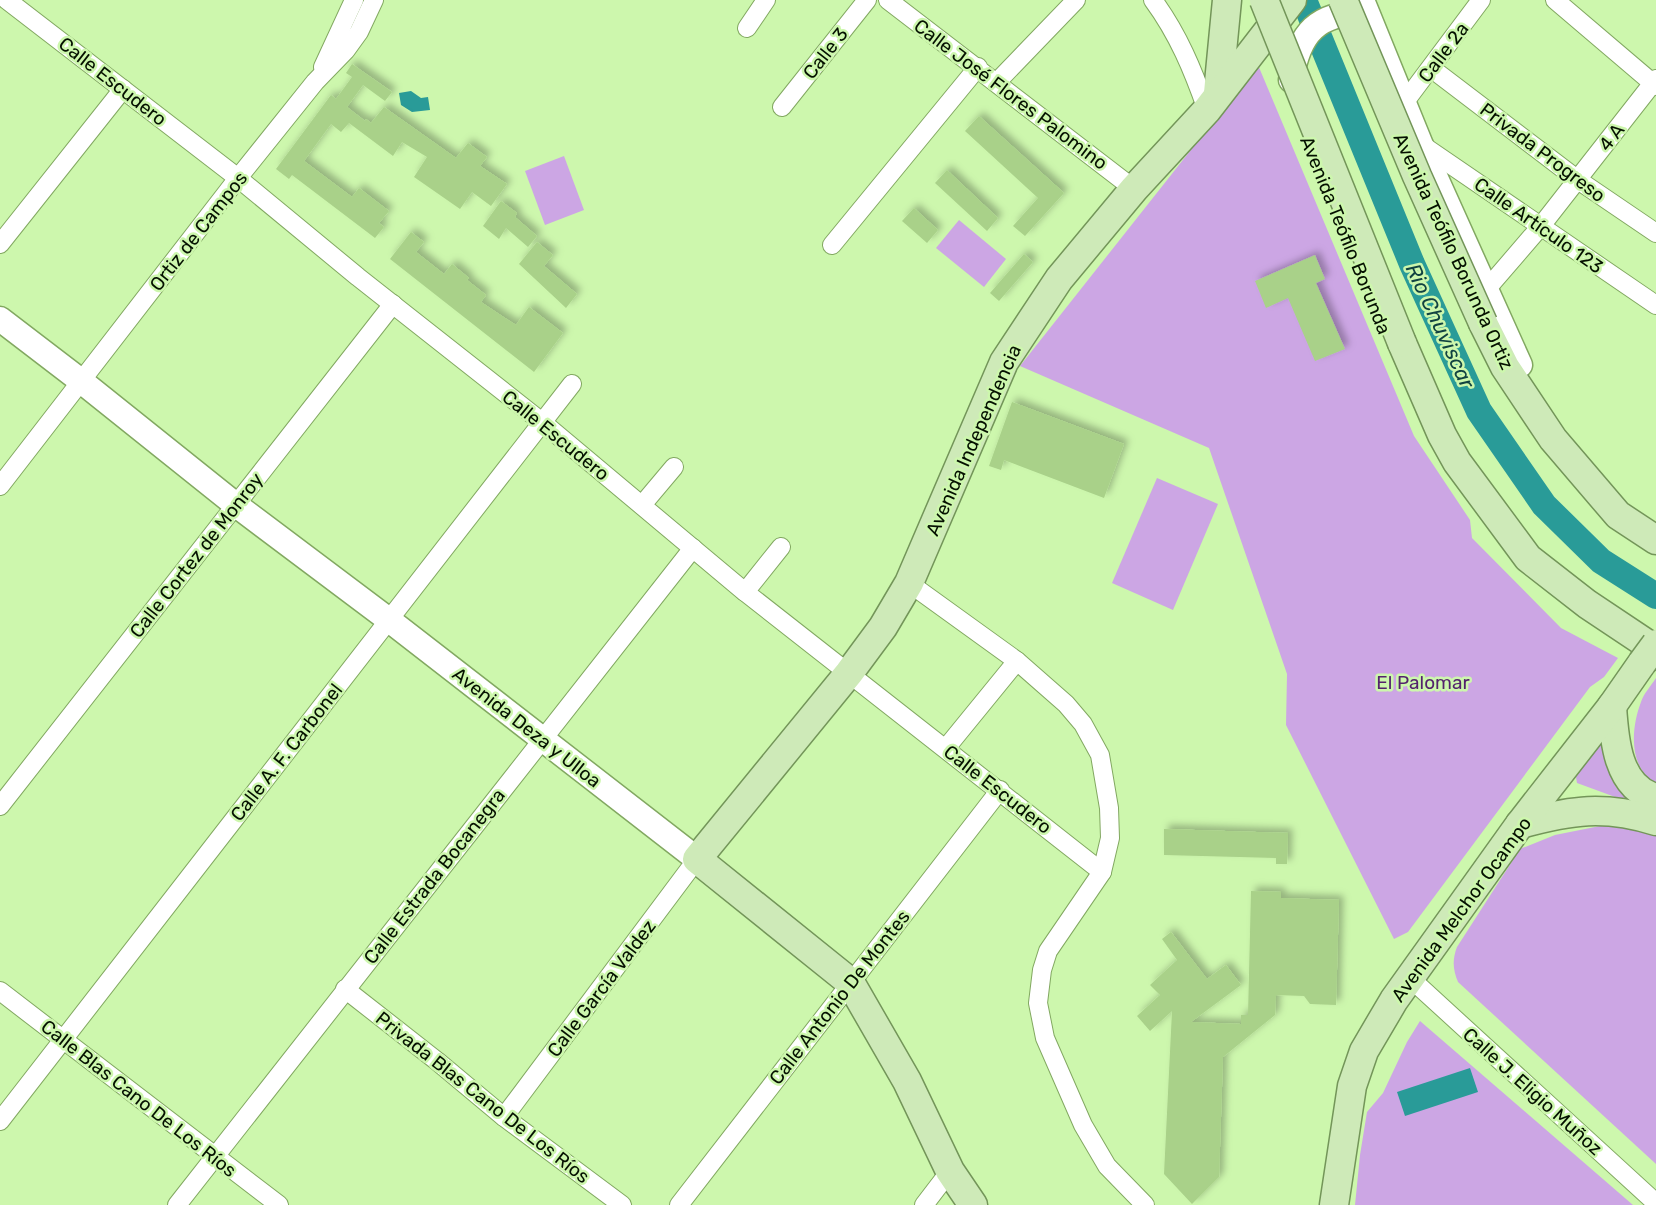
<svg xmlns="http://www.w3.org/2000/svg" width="1656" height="1205" font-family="Rubik,sans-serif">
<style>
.green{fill:#cca6e4}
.water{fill:#299b98}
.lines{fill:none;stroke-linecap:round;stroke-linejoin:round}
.river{stroke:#299b98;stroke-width:26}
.building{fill:#a9d189;filter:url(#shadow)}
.street-casing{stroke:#82a861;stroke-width:20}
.secondary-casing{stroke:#82a861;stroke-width:27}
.primary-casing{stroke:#739559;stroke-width:31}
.street{stroke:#fff;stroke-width:18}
.secondary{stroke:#fff;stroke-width:24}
.primary{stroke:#ceeab8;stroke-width:28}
.primary-bridge-casing{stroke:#739559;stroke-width:31;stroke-linecap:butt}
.primary-bridge{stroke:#ceeab8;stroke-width:28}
.labels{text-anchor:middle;stroke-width:5;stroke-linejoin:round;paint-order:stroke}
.street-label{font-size:19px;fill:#051100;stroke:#cdf7ad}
.park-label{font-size:19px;fill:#53226c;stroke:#cdf7ad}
.water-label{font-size:21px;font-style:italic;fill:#114241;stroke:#cdf7ad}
</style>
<defs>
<filter id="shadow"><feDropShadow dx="4.5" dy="-4.5" stdDeviation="3.5" flood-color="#0004"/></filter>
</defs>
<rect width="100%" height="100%" fill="#cdf7ad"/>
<g class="green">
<path d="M1258,65L1414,436L1470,520L1472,538L1561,628L1618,658L1604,677L1590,687L1408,932L1394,939L1286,725L1287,674L1209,448L1020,366Z"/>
<path d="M564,156L584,210L545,225L525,171Z"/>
<path d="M959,220L1006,259L984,287L936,248Z"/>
<path d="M1157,478L1218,504L1173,610L1112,583Z"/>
<path d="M1656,678V783C1628,768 1631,728 1641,702C1644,693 1651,686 1656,678Z"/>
<path d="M1601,742L1605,743C1611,789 1613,794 1656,810V812L1577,783L1576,777Z"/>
<path d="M1605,825H1625L1656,833V1164L1458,982C1453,970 1452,960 1457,947L1520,849L1555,835Z"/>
<path d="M1420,1021L1633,1205H1355L1360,1155L1367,1112L1383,1093L1407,1042Z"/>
</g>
<g class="water">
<path d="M411,91L421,98L428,97L430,110L412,112L401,105L399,93Z"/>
<path d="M1470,1068L1478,1092L1405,1116L1397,1092Z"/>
</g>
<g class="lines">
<path class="river" d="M1304,0L1412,264L1479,411L1544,505L1601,561L1656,596"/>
</g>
<g class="building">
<path d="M352,64L392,92L385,101L363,85L347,107L365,121L366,119L371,123L384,107L456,158L468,143L487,157L480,166L507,184L491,206L472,192L460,209L414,177L427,157L402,142L393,156L349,123L341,132L331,124L304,161L352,197L359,188L389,211L379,223L384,227L375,238L292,175L289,179L276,169L331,95L336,99L352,77L346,73Z"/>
<path d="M979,116L1064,193L1025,236L1013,226L1038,198L965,131Z"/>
<path d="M947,170L998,218L987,231L935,183Z"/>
<path d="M501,201L517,213L515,217L537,236L528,247L506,228L499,239L483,226Z"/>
<path d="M914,208L938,230L927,243L902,221Z"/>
<path d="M411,232L424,242L416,252L444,274L452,264L469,278L467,280L486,295L481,302L505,318L516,325L529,307L563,333L534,372L390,259Z"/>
<path d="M537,242L553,255L544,266L577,294L566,308L519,264Z"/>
<path d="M1024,254L1033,262L999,301L990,293Z"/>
<path d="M1315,255L1325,279L1316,283L1345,349L1315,361L1288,298L1266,308L1255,281Z"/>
<path d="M1012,402L1124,444L1104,498L1004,460L1001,470L989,466Z"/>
<path d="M1164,829L1288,833L1287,864H1276V858L1164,855Z"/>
<path d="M1251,891L1281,892V898L1339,900L1336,1005L1310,1004L1304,996L1276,995L1275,1015L1223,1057L1219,1177L1192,1204L1164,1174L1172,1011L1150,1031L1137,1016L1160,995L1150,985L1177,960L1162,939L1171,932L1207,979L1226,965L1241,985L1191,1022L1241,1024V1015H1248Z"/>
</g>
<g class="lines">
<g class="street-casing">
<g id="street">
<path d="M7,0L238,178L358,277L542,422L745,592L1102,872"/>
<path d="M888,0L1134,189"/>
<path d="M1153,0C1178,34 1193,70 1207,110"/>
<path d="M1555,0L1656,86"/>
<path d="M747,28L766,0"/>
<path d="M323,67L354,0"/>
<path d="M1431,68L1578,180L1656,233"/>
<path d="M997,82L1076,0"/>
<path d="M1404,103L1481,0"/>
<path d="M782,107L867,0"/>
<path d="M1422,145L1656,305"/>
<path d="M0,244L123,89"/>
<path d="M832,245L978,67"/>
<path d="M1485,291L1541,226L1656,79"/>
<path d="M0,486L238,178L315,82L346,50L359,32L374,0"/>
<path d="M642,505L674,467"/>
<path d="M909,583L1017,661L1066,704L1083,724L1100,755L1109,808L1110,838L1102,872L1048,951L1042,970L1038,1003L1045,1038L1083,1125L1107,1166L1145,1205"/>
<path d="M745,592L781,547"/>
<path d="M946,748L1017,661"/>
<path d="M0,806L393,304"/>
<path d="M1410,978L1656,1203"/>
<path d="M345,989L437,1061L504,1117L622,1205"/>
<path d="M0,991L279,1205"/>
<path d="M504,1117L697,859"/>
<path d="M0,1121L572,384"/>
<path d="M177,1205L693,548"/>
<path d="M679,1205L1000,790"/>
<path d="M924,1205L950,1171"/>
</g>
</g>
<g class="secondary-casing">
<g id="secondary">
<path d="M1362,0L1421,145L1520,365"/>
<path d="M1291,80C1299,32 1317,13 1366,12"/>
<path d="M0,319L81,381L236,505L389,620L697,859"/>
</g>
</g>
<g class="primary-casing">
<g id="primary">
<path d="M1218,93L1227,0"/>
<path d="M1483,323L1505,367L1553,439L1618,515L1656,540"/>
<path d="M1402,343L1442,435L1457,462L1528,558L1587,604L1656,650"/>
<path d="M1612,706C1614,738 1617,788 1656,798"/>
<path d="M1520,824C1572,810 1604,805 1656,821"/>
<path d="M973,1205L950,1171L907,1081L850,982L697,859L849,673L883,627L909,583L1004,362L1059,279L1134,189L1207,110L1292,0"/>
<path d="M1334,1205L1352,1086L1364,1051L1394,1000L1520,824L1612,706L1642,663"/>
</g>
</g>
<use href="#street" class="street"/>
<use href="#secondary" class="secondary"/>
<use href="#primary" class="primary"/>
<g class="primary-bridge-casing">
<g id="primary-bridge">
<path d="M1264,0L1402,343"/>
<path d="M1343,0L1417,176L1483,323"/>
<path d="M1642,663L1656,644"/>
</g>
</g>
<use href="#primary-bridge" class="primary-bridge"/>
</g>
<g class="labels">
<g class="street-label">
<text transform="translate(1443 52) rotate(-53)" y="7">Calle 2a</text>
<text transform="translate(825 53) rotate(-52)" y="7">Calle 3</text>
<text transform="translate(113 81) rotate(38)" y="7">Calle Escudero</text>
<text transform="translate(1011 94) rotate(37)" y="7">Calle José Flores Palomino</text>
<text transform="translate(1611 137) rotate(-52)" y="7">4 A</text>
<text transform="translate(1543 152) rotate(37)" y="7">Privada Progreso</text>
<text transform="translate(1539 225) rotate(35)" y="7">Calle Artículo 123</text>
<text transform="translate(198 231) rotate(-52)" y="7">Ortiz de Campos</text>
<text transform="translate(1346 235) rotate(68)" y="7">Avenida Teófilo Borunda</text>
<text transform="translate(1454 251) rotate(65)" y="7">Avenida Teófilo Borunda Ortiz</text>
<text transform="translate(556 435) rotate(39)" y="7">Calle Escudero</text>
<text transform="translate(973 440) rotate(-66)" y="7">Avenida Independencia</text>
<text transform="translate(196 555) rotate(-52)" y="7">Calle Cortez de Monroy</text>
<text transform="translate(527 727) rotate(38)" y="7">Avenida Deza y Ulloa</text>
<text transform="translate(286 752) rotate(-52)" y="7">Calle A. F. Carbonel</text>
<text transform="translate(998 789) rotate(38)" y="7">Calle Escudero</text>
<text transform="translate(434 876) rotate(-52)" y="7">Calle Estrada Bocanegra</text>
<text transform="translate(1461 909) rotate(-54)" y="7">Avenida Melchor Ocampo</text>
<text transform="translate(601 988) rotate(-53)" y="7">Calle García Valdez</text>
<text transform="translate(839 997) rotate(-52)" y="7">Calle Antonio De Montes</text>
<text transform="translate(1533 1091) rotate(42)" y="7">Calle J. Eligio Muñoz</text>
<text transform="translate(483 1097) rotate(38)" y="7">Privada Blas Cano De Los Ríos</text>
<text transform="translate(139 1098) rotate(38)" y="7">Calle Blas Cano De Los Ríos</text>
</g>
<g class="park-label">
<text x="1423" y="689">El Palomar</text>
</g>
<g class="water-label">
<text transform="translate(1440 326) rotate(65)" y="7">Rio Chuviscar</text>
</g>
</g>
</svg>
